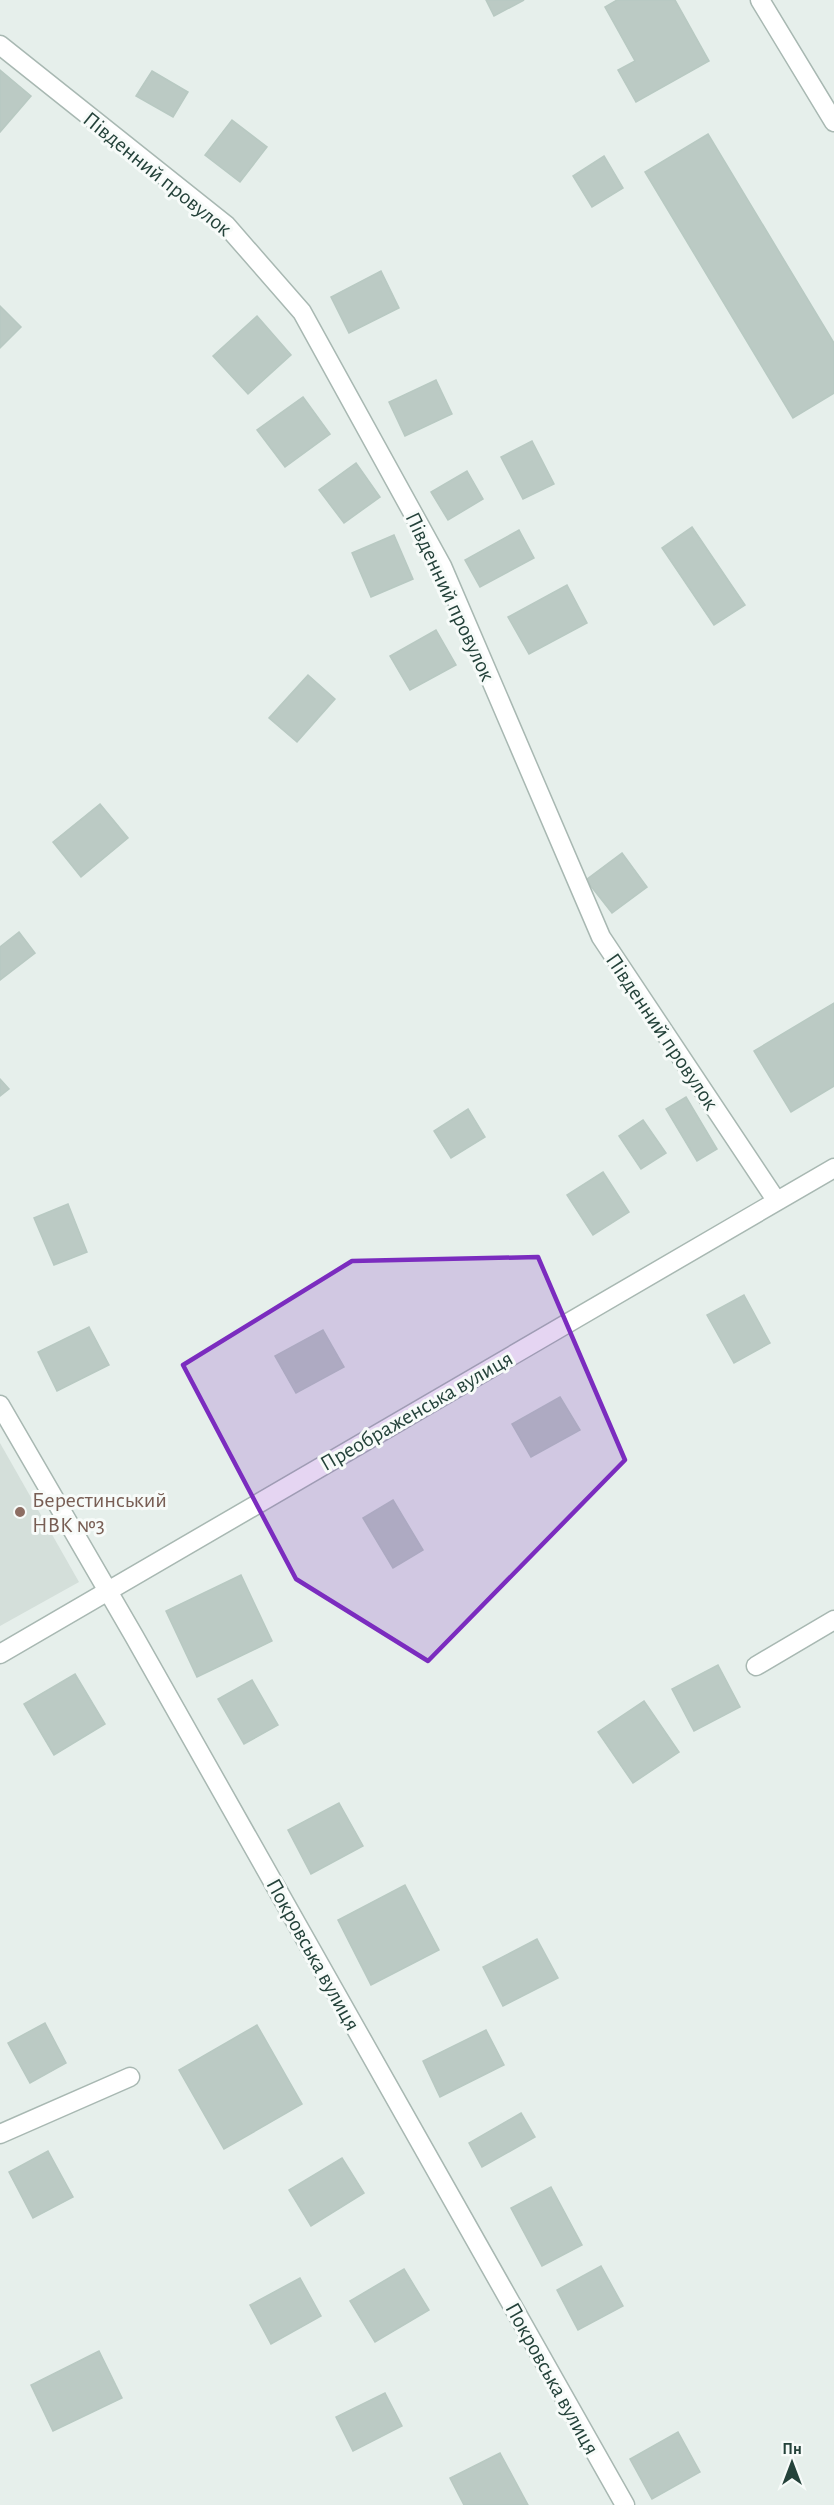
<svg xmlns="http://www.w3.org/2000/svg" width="834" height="2505" viewBox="0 0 834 2505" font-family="'Alegreya Sans',sans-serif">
	<rect width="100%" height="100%" fill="#e6efeb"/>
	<polygon fill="#d4dfda" points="0,1443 79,1582 0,1626"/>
	<g fill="#bbcac4" stroke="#b8c9c2" stroke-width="1.5">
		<polygon points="486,0 524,0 494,16"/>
		<polygon points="617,0 675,0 709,61 636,102 618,70 635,61 605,7"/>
		<polygon points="0,70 31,96 0,132"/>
		<polygon points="152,71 188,92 173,117 136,96"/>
		<polygon points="232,120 267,147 240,182 205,155"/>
		<polygon points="708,134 834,343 834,393 793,418 645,172"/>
		<polygon points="604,156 623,188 592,207 573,176"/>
		<polygon points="381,271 399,308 349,333 331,297"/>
		<polygon points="0,306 21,327 0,348"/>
		<polygon points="257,316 291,355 248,394 213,356"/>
		<polygon points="436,380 452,414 405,436 389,402"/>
		<polygon points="303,397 330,434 285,467 257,430"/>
		<polygon points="532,441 554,484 523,499 501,457"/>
		<polygon points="356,463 380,497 344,523 319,490"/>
		<polygon points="467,471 483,499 448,520 431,492"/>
		<polygon points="692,527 745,605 714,625 662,548"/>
		<polygon points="519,530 534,558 480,587 465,560"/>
		<polygon points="394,535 413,579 371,597 352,553"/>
		<polygon points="567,585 587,623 529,654 508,617"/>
		<polygon points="436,630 456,665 410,690 390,656"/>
		<polygon points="308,675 335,699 297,742 269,718"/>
		<polygon points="100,804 128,838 81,877 53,842"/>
		<polygon points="622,853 647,887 612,913 586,880"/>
		<polygon points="19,932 35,953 0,980 0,947"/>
		<polygon points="834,1003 834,1086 791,1112 754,1051"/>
		<polygon points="0,1079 9,1089 0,1096"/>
		<polygon points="686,1097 717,1149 697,1161 666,1109"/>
		<polygon points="468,1109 485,1137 451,1158 434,1131"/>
		<polygon points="643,1120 666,1153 641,1169 619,1136"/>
		<polygon points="603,1172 629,1212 593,1235 567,1195"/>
		<polygon points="68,1204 87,1252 54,1265 34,1218"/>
		<polygon points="744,1295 770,1343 734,1363 707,1315"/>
		<polygon points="89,1327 109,1365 57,1391 38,1352"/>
		<polygon points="323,1330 344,1367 296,1393 275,1356"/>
		<polygon points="560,1397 580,1430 531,1457 512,1424"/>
		<polygon points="393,1500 423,1550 393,1568 363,1518"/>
		<polygon points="241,1575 272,1641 197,1677 166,1611"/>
		<polygon points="718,1665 740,1707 694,1731 672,1689"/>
		<polygon points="75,1674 105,1724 54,1755 24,1704"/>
		<polygon points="252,1680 278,1725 244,1744 218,1699"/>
		<polygon points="644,1701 679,1752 633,1783 598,1732"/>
		<polygon points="339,1803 363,1846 311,1874 288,1830"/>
		<polygon points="405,1885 439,1950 371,1985 338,1920"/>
		<polygon points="537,1939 558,1978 503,2006 483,1967"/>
		<polygon points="45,2023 66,2063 30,2083 8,2043"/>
		<polygon points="257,2025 302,2104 224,2149 179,2070"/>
		<polygon points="486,2030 504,2065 440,2097 423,2061"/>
		<polygon points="521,2113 535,2137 482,2167 469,2143"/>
		<polygon points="48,2151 73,2197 33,2218 9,2172"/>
		<polygon points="342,2158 364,2193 311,2226 289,2190"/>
		<polygon points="551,2187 582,2245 542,2266 511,2208"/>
		<polygon points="601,2266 623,2306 578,2330 557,2290"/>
		<polygon points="404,2269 429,2310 375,2342 350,2301"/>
		<polygon points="300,2278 321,2316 271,2344 250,2305"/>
		<polygon points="99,2351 122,2398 53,2431 31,2385"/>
		<polygon points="385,2393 402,2426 353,2451 336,2417"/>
		<polygon points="678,2432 700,2472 652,2499 630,2459"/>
		<polygon points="500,2453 528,2505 464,2505 450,2478"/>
	</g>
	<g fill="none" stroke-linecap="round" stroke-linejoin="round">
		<defs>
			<g id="minor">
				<polyline points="760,0 834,122"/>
				<polyline points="0,45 226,225 302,312 442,566 601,937 776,1200"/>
				<polyline points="0,1405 134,1636 625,2505"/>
				<polyline points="0,1654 834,1168"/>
				<polyline points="756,1666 834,1620"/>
				<polyline points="0,2134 130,2077"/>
			</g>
		</defs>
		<use href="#minor" stroke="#a8b8b2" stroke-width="21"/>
		<use href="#minor" stroke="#fff" stroke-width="18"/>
	</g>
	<path fill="#7b2cbf" fill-opacity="0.2" stroke="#7b2cbf" stroke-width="4.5" stroke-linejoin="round" d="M538,1257L625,1460L428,1661L296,1579L183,1365L352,1261Z"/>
	<circle fill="#8d6e63" stroke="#f7fbf9" stroke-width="2" cx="20" cy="1512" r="6"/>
	<g text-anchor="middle" stroke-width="6" stroke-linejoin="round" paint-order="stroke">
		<g font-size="22" fill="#24423a" stroke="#f7fbf9">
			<text transform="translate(158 173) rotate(39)" y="8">Південний провулок</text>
			<text transform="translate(451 596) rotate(65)" y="8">Південний провулок</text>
			<text transform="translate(663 1031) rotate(56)" y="8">Південний провулок</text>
			<text transform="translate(416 1410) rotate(-30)" y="8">Преображенська вулиця</text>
			<text transform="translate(314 1954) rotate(61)" y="8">Покровська вулиця</text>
			<text transform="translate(553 2378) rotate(61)" y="8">Покровська вулиця</text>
		</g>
		<g font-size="22" fill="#785e54" stroke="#f7fbf9" text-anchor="start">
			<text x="32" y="1507">Берестинський<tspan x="32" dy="25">НВК №3</tspan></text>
		</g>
	</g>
	<g transform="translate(792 2463)" stroke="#f7fbf9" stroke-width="4.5" paint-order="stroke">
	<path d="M0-4.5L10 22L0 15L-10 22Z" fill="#24423a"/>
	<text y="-9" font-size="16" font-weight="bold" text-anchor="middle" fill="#24423a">Пн</text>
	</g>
</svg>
